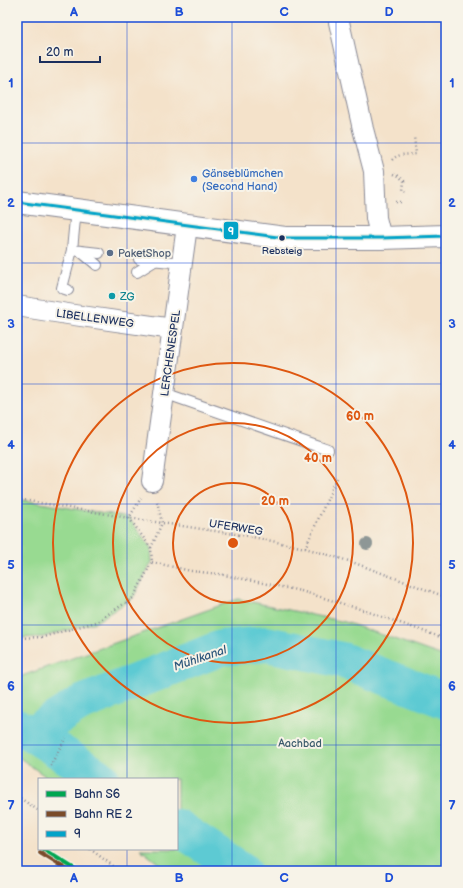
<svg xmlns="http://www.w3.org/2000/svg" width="463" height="888" viewBox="0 0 463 888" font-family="'Balsamiq Sans',sans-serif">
	<rect width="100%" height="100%" fill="#f7f3e8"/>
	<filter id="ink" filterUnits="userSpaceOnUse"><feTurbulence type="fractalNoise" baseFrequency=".025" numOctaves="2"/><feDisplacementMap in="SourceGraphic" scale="8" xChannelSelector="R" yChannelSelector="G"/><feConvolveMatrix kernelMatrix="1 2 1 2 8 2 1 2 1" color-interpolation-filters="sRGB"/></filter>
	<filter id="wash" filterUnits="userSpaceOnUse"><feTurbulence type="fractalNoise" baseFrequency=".012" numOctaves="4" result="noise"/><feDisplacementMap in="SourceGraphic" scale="16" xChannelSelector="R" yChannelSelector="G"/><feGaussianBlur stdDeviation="0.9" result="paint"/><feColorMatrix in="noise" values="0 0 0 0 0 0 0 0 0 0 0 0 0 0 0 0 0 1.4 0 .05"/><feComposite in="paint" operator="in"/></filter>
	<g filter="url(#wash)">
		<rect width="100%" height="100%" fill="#f4e2ca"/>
		<g fill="#98da91" stroke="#5a8478">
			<polygon points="17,499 129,518 151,548 152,562 133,598 96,622 43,637 17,638"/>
			<polygon points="238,599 345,622 446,657 446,871 168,871 140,849 177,849 177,779 49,779 17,756 17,685 22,676"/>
		</g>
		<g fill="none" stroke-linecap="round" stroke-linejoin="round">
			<g stroke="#5dcad3" stroke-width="36">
				<polyline points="17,727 32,734 102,779"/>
				<polyline points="32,734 79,704 221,648 267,644 342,660 446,701"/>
				<polyline points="177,827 243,871"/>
			</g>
		</g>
	</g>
	<g filter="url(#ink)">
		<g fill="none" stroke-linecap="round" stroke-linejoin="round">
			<defs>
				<g id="service">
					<polyline points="76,209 72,250 99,253"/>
					<polyline points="80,251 97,265"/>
					<polyline points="139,259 183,263"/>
					<polyline points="137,272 156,260"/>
					<polyline points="68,290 62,288 72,250"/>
					<polyline points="164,393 328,450"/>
				</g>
				<g id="minor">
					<polyline points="339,17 339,22 363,129 374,171 376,218 381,238"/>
					<polyline points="17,306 74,315 173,329"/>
					<polyline points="152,481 187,226"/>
				</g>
				<polyline id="secondary" points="17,202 285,238 381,238 446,236"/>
			</defs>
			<use href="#service" stroke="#888894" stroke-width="12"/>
			<use href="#minor" stroke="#888894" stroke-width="22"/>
			<use href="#secondary" stroke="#888894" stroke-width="24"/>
			<g stroke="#888894" stroke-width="2.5" stroke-dasharray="1 3" stroke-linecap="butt">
				<path d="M392,160C398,153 407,155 416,154L414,136"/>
				<polyline points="394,174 399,176 404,181 403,191 407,192"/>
				<polyline points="396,202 403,202"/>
				<polyline points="17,499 129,518 248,536 305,548 352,562 446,597"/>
				<polyline points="151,548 162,523 157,501"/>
				<polyline points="305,548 337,478"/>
				<polyline points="152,562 191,571 219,574 301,591 360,609 446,639"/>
				<polyline points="17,638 43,637 96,622 133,598 152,562 151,548 129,518 141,498"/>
				<polyline points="50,766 66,738"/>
				<polyline points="17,796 39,811"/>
				<polyline points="90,849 120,871"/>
			</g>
			<use href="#service" stroke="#fff" stroke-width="10"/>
			<use href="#minor" stroke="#fff" stroke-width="20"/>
			<use href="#secondary" stroke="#fff" stroke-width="22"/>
			<defs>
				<polyline id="bus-1" points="17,202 285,238 381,238 446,236"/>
			</defs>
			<use href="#bus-1" stroke="#f7f3e8" stroke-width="6"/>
			<use href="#bus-1" stroke="#01a3c8" stroke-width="3"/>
			<defs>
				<polyline id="rail-1" points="43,849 78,871"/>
				<polyline id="rail-2" points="40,853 69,871"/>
			</defs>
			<use href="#rail-1" stroke="#f7f3e8" stroke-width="7"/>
			<use href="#rail-2" stroke="#f7f3e8" stroke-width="7"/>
			<use href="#rail-1" stroke="#00a651" stroke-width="4"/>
			<use href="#rail-2" stroke="#7a4b2a" stroke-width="4"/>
		</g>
		<circle fill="#8e9796" cx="367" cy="544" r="6"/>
	</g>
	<path fill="none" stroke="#1d4ed8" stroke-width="1" stroke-opacity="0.55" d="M127,17V779M232,17V871M336,17V871M17,143H446M17,263H446M17,384H446M17,504H446M17,625H446M17,745H446M127,849V871"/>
	<g fill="none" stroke="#de5710" stroke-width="2">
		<circle cx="233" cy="543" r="60"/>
		<circle cx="233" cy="543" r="120"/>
		<circle cx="233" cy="543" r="180"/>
	</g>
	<circle fill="#3f7fe0" stroke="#f7f3e8" stroke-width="1.5" cx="194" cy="179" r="4"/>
	<circle fill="#1b2f5e" stroke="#f7f3e8" stroke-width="1.5" cx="282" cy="238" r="3.5"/>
	<circle fill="#5c6f8a" stroke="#f7f3e8" stroke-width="1.5" cx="110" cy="253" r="4"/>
	<circle fill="#0f9aa8" stroke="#f7f3e8" stroke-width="1.5" cx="112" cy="296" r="4"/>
	<g text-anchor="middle" stroke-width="4" stroke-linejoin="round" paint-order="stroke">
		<g font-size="10" fill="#1b2f5e" stroke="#f7f3e8">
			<text x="282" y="254">Rebsteig</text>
		</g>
		<g font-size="11" fill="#366cbe" stroke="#f7f3e8" text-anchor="start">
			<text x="202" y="177">Gänseblümchen<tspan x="202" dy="13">(Second Hand)</tspan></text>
		</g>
		<g font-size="11" fill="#4e5e75" stroke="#f7f3e8" text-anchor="start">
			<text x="118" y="257">PaketShop</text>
		</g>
		<g font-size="11" fill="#0d838f" stroke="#f7f3e8" text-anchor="start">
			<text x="120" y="300">ZG</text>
		</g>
		<g font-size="11" fill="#1b2f5e" stroke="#f7f3e8">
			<text transform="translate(95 318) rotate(8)" y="4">LIBELLENWEG</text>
			<text transform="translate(170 353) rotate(-82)" y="4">LERCHENESPEL</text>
			<text transform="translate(236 527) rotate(9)" y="4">UFERWEG</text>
		</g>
		<g font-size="11" fill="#3a5a6b" stroke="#f7f3e8">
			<text x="300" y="747">Aachbad</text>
		</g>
		<g font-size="12" font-style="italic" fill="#2c567b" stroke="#f7f3e8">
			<text transform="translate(200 658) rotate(-19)" y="4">Mühlkanal</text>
		</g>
	</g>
	<circle cx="233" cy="543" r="6" fill="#de5710" stroke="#f7f3e8" stroke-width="2"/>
	<g font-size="12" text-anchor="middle" font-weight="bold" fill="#de5710" stroke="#f7f3e8" stroke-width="4" stroke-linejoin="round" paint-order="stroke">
		<text x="360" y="420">60 m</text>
		<text x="318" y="462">40 m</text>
		<text x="275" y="505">20 m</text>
	</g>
	<rect stroke="#f7f3e8" stroke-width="1.5" x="223" y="221" width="16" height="19" rx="4" fill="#01a3c8"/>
	<g font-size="11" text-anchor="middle" font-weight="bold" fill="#fff">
		<text x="231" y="235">9</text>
	</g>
	<rect width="463" height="888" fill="none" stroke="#f7f3e8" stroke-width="44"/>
	<rect x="38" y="778" width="140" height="72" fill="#f7f3e8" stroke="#9fa5b1"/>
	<rect x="46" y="791" width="20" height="6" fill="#00a651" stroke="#9fa5b1"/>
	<text x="74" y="798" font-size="12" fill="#1b2f5e">Bahn S6</text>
	<rect x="46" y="811" width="20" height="6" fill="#7a4b2a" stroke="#9fa5b1"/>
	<text x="74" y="818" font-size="12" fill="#1b2f5e">Bahn RE 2</text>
	<rect x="46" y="831" width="20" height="6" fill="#01a3c8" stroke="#9fa5b1"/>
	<text x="74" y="838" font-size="12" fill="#1b2f5e">9</text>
	<path d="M40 56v6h60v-6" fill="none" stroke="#1b2f5e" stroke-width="2"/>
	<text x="46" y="56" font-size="12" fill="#1b2f5e" stroke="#f7f3e8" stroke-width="3" paint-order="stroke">20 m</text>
	<rect x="22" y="22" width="419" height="844" fill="none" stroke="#1d4ed8" stroke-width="1.5"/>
	<g font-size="13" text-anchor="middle" font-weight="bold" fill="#1d4ed8">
		<text x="74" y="16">A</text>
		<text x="179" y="16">B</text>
		<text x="284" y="16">C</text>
		<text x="389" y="16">D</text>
		<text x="11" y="87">1</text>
		<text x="452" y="87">1</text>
		<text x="11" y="207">2</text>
		<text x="452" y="207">2</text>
		<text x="11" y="328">3</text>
		<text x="452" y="328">3</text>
		<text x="11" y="449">4</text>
		<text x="452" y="449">4</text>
		<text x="11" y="569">5</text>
		<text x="452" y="569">5</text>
		<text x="11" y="690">6</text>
		<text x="452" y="690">6</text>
		<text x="11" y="810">7</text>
		<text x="452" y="810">7</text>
		<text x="74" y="882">A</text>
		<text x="179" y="882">B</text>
		<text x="284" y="882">C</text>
		<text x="389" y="882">D</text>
	</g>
</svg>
